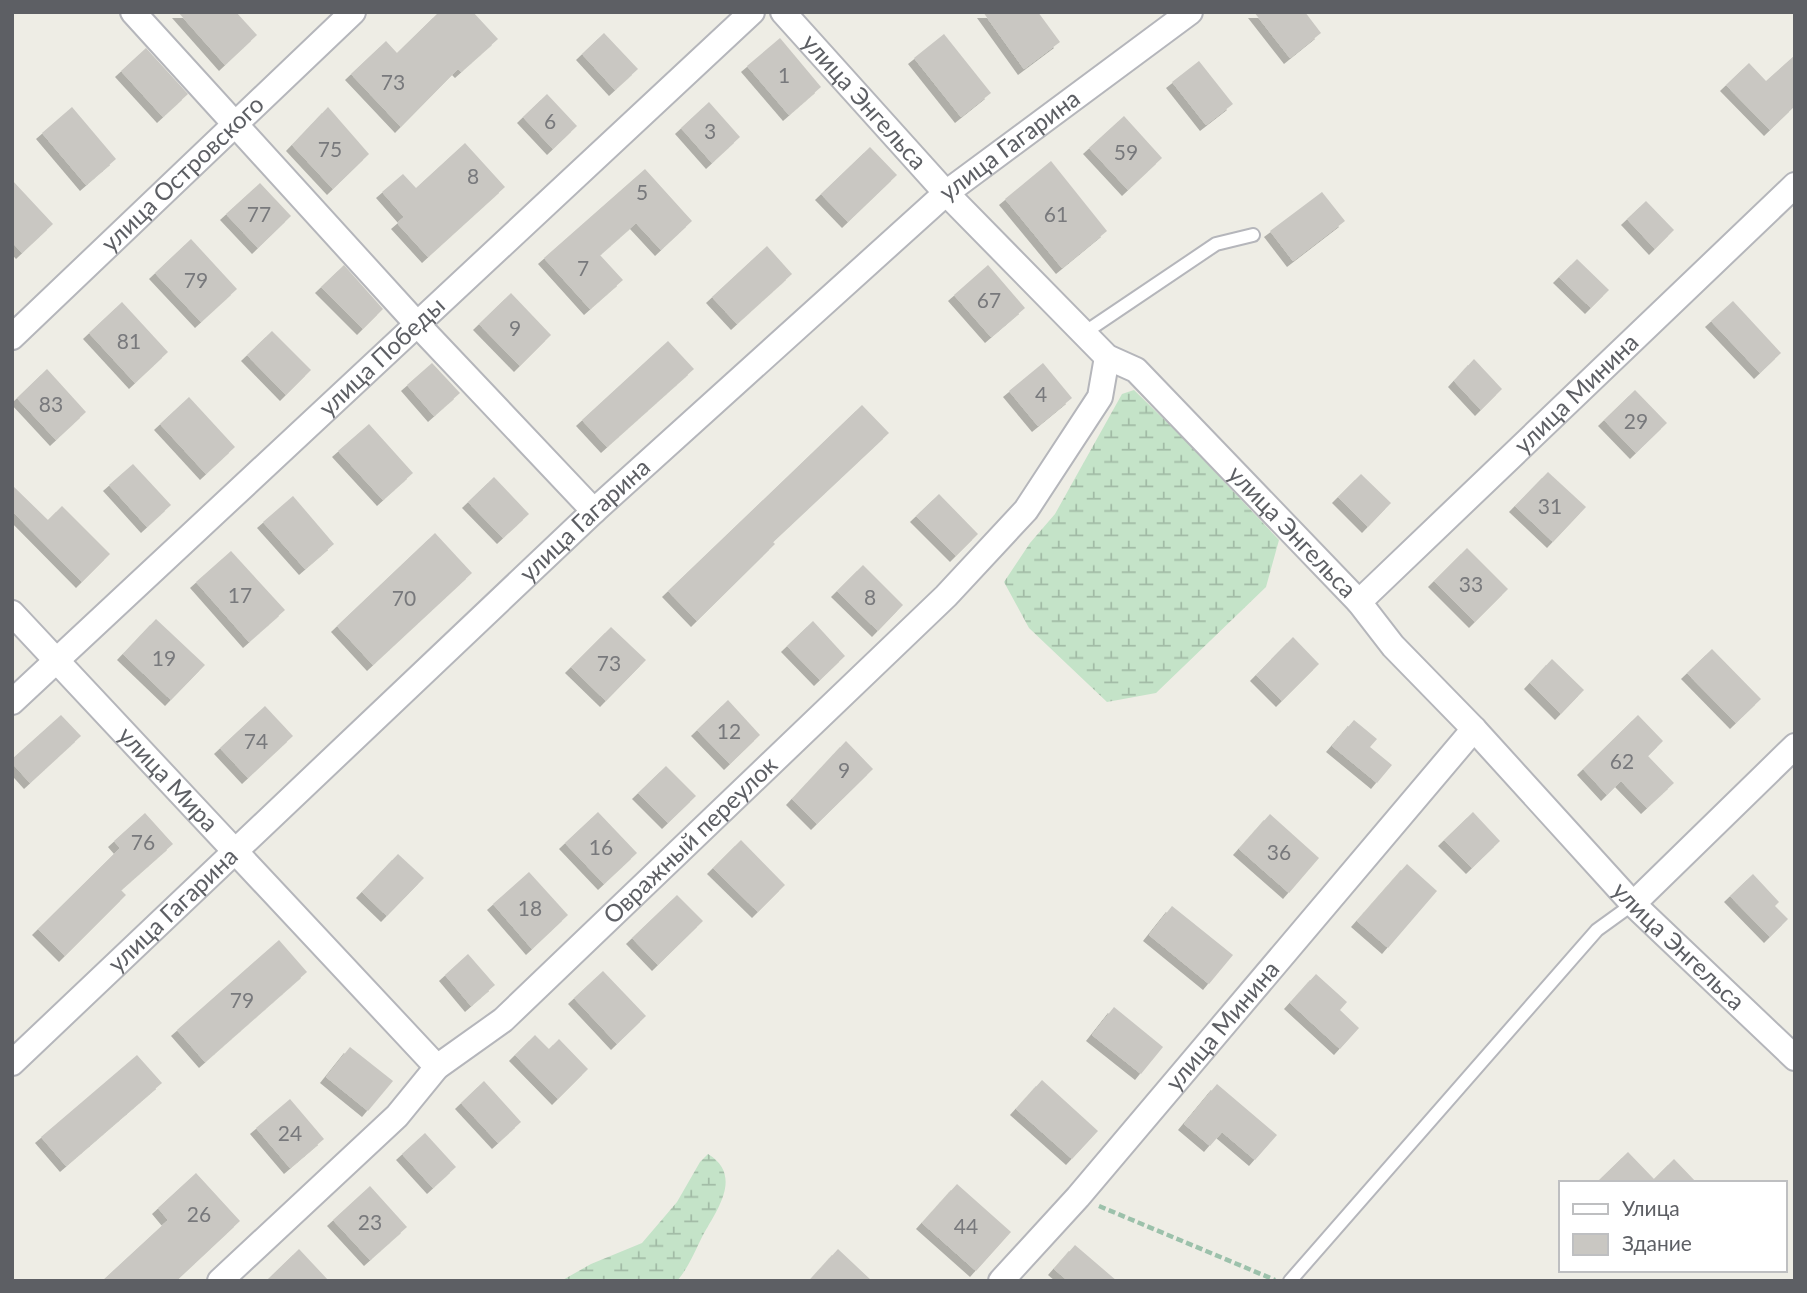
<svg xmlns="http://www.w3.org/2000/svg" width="1807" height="1293" viewBox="0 0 1807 1293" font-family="Lato,sans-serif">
	<defs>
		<pattern id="wetland-marsh" width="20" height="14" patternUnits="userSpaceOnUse" patternTransform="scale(1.75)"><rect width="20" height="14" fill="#c4e3c8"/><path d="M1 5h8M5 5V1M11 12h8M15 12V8" fill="none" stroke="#a2bba6"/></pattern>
		<filter id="shadow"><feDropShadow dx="-6" dy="6" stdDeviation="0" flood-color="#0004"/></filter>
	</defs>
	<rect width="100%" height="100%" fill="#eeede5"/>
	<g fill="url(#wetland-marsh)">
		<polygon points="1134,390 1181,436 1279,540 1266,587 1156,693 1107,702 1029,628 1004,582 1030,543 1055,514 1122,394"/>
		<path d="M708,1154C744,1176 716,1211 702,1237C694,1253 689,1267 677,1281H561L591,1264L642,1243L677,1202L700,1162Z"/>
	</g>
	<g fill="#c9c7c2" filter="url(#shadow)">
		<polygon points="178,12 236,12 257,35 225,65"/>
		<polygon points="439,12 473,12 498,39 461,72 458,69 401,127 351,74 386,41 397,53"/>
		<polygon points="983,12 1038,12 1060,42 1024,69"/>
		<polygon points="1254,12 1305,12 1321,33 1290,58"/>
		<polygon points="604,33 638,69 615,90 582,54"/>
		<polygon points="944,34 991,93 961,117 914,58"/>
		<polygon points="780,38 821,87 789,115 747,66"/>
		<polygon points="146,48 188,94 163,117 121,71"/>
		<polygon points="1795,55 1795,106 1770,130 1726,85 1749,63 1766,81"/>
		<polygon points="1199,61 1233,104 1206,125 1172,82"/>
		<polygon points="547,94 577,126 553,149 523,117"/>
		<polygon points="709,102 740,137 712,163 681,128"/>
		<polygon points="72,107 116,159 86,185 42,133"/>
		<polygon points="328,107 369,154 333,189 292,145"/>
		<polygon points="1124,116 1162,158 1128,190 1089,148"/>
		<polygon points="465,143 505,187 428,257 397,223 404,217 382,192 403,174 416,188"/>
		<polygon points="870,147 897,175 848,222 821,194"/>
		<polygon points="1051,161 1107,231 1062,268 1005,199"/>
		<polygon points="645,169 692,221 661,250 636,223 600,255 623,280 590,309 544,258"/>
		<polygon points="12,180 53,224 22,253 12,242"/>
		<polygon points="260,183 291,216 258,248 226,214"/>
		<polygon points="1322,192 1345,221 1293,261 1270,231"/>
		<polygon points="1646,201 1674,230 1655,249 1627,219"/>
		<polygon points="191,239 237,289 201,322 155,273"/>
		<polygon points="767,246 792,274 737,324 712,297"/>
		<polygon points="1577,259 1609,290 1591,308 1559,277"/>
		<polygon points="344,265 383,309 363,329 321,287"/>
		<polygon points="988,265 1025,308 991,337 954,295"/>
		<polygon points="511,293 551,335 520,366 479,324"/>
		<polygon points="1733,301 1781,353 1760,373 1711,321"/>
		<polygon points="122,302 168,352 135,383 89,333"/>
		<polygon points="272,331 311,370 286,395 247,355"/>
		<polygon points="668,341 694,369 607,447 582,420"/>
		<polygon points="1474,359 1502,389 1481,410 1454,381"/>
		<polygon points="432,363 460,393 434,416 407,385"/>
		<polygon points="1043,363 1072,398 1038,426 1009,391"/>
		<polygon points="47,369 86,412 56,440 17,398"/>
		<polygon points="1635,390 1667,423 1636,453 1604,420"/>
		<polygon points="189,397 235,447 206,474 160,424"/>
		<polygon points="862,405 889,433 773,542 775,544 697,621 668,591"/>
		<polygon points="369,424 413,473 383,500 338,451"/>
		<polygon points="133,464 171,505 147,527 109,485"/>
		<polygon points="1548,472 1586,507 1553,542 1515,506"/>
		<polygon points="1361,474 1391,503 1368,527 1338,497"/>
		<polygon points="494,477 529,514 503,538 468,502"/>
		<polygon points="12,485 48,520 62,506 110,554 82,582 12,511"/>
		<polygon points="939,494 978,534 956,556 916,516"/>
		<polygon points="293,496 334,544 305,569 263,522"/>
		<polygon points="435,533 472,573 373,665 337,626"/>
		<polygon points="1467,548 1508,589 1475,622 1434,581"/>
		<polygon points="231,551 285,610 249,642 196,582"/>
		<polygon points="863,565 903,605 878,631 837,591"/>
		<polygon points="156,619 205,665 171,700 123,654"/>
		<polygon points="813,621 845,656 820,680 787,646"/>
		<polygon points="611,627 646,660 606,701 571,667"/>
		<polygon points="1293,637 1319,664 1282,701 1256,675"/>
		<polygon points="1712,649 1761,699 1736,723 1687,673"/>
		<polygon points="1552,659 1584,690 1561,714 1530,683"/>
		<polygon points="728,700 760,735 730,764 697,730"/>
		<polygon points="265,706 293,736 248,778 220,748"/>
		<polygon points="61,715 81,736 30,783 12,763 12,759"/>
		<polygon points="1638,715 1663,741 1648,756 1674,783 1647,808 1621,781 1607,795 1583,769"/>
		<polygon points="1354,720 1377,739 1370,747 1392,765 1377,783 1332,746"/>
		<polygon points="846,741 873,769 817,824 792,799"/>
		<polygon points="666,766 696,796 668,823 638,793"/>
		<polygon points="598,812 637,853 604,884 565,843"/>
		<polygon points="1473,812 1500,841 1472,868 1444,840"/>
		<polygon points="145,813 173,844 121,890 126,895 65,956 38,929 120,848 114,841"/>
		<polygon points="1270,814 1319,858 1289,893 1239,849"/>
		<polygon points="741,840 785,885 758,912 713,868"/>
		<polygon points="398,854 424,878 387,916 362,892"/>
		<polygon points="1407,864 1437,891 1388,948 1357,921"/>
		<polygon points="529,872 568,915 532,949 493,904"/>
		<polygon points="1753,874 1779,902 1775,906 1788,919 1770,937 1730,896"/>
		<polygon points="677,895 703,921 658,965 632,938"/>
		<polygon points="1172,906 1233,955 1209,984 1149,935"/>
		<polygon points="279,940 307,972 205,1062 177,1030"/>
		<polygon points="468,954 495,985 471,1006 445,975"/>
		<polygon points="603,971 646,1016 617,1044 574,998"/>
		<polygon points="1316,974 1347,1002 1340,1010 1359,1028 1340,1049 1290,1003"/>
		<polygon points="1114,1007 1163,1047 1141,1074 1092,1035"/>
		<polygon points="535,1035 549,1049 559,1039 588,1069 558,1099 515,1055"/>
		<polygon points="350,1047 393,1081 368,1111 326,1077"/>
		<polygon points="137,1055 162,1083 66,1166 41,1137"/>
		<polygon points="1042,1080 1098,1131 1072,1159 1016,1109"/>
		<polygon points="484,1081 521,1122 498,1143 461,1103"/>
		<polygon points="1217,1084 1277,1135 1255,1160 1222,1132 1210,1146 1184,1124"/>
		<polygon points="290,1099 324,1139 290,1168 256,1128"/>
		<polygon points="425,1133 456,1167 433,1188 402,1154"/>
		<polygon points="1628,1152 1654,1179 1674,1159 1697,1183 1596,1183"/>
		<polygon points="196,1173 240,1221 176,1281 102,1281 168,1220 158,1208"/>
		<polygon points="957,1184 1011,1232 976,1271 922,1223"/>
		<polygon points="370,1186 407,1227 370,1260 333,1220"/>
		<polygon points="1075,1245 1117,1281 1068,1281 1054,1269"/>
		<polygon points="299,1249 329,1281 266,1281"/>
		<polygon points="838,1249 872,1281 809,1281"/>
	</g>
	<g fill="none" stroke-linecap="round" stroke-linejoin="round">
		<defs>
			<g id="service">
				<polyline points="1084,333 1216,244 1253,235"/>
				<polyline points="1290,1281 1597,930 1633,904"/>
			</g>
			<g id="minor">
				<polyline points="133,12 418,325 594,511"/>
				<path id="s1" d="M783,12L946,193L1107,357L1136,370L1359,602L1393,646L1474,729L1633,904L1795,1058"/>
				<path id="s2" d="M12,337L353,12"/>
				<path id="s3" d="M1359,602L1795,185"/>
				<path id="s4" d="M12,613L437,1067"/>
				<path id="s5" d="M12,702L752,12"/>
				<polyline points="1633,904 1795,746"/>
				<path id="s6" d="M12,1063L594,511L946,193L1190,12"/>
				<path id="s7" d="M220,1281L397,1116L437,1067L503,1020L946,596L1026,510L1100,397L1107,357"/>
				<path id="s8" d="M1001,1281L1078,1197L1474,729"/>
			</g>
		</defs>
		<use href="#service" stroke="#b5b6bb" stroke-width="16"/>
		<use href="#minor" stroke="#b5b6bb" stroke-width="28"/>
		<polyline stroke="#9cc1ab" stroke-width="4.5" stroke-dasharray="7 3.5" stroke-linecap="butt" points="1099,1206 1275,1280"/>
		<use href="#service" stroke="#fff" stroke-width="12"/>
		<use href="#minor" stroke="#fff" stroke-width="24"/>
	</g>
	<g text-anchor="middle" stroke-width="6" stroke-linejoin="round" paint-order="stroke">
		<g font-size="21" fill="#78797c">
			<text x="784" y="83">1</text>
			<text x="393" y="90">73</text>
			<text x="550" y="129">6</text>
			<text x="710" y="139">3</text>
			<text x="330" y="157">75</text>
			<text x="1126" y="160">59</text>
			<text x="473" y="184">8</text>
			<text x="642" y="200">5</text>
			<text x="259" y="222">77</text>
			<text x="1056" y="222">61</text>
			<text x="583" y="276">7</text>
			<text x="196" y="288">79</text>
			<text x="989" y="308">67</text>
			<text x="515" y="336">9</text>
			<text x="129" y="349">81</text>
			<text x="1041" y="402">4</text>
			<text x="51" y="412">83</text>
			<text x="1636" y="429">29</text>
			<text x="1550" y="514">31</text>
			<text x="1471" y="592">33</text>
			<text x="240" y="603">17</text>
			<text x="870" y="605">8</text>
			<text x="404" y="606">70</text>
			<text x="164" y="666">19</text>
			<text x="609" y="671">73</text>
			<text x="729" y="739">12</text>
			<text x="256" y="749">74</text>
			<text x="1622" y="769">62</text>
			<text x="844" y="778">9</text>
			<text x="143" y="850">76</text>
			<text x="601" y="855">16</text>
			<text x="1279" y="860">36</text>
			<text x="530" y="916">18</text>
			<text x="242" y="1008">79</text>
			<text x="290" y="1141">24</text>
			<text x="199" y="1222">26</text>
			<text x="370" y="1230">23</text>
			<text x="966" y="1234">44</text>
		</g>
		<g font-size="24" fill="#5d5f64" stroke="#fff">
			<text dy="8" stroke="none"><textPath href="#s1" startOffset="121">улица Энгельса</textPath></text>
			<text dy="8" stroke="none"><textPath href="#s6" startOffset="1356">улица Гагарина</textPath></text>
			<text dy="8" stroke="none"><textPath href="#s2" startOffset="236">улица Островского</textPath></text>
			<text dy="8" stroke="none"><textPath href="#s5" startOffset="506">улица Победы</textPath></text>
			<text dy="8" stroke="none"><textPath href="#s3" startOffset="301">улица Минина</textPath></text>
			<text dy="8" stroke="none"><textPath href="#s6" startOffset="789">улица Гагарина</textPath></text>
			<text dy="8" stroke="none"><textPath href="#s1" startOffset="730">улица Энгельса</textPath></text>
			<text dy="8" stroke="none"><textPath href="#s4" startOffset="228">улица Мира</textPath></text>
			<text dy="8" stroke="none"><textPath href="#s7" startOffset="646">Овражный переулок</textPath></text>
			<text dy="8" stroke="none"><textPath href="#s6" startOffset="222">улица Гагарина</textPath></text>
			<text dy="8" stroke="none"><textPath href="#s1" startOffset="1297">улица Энгельса</textPath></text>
			<text dy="8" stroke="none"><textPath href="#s8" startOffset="338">улица Минина</textPath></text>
		</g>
	</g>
	<rect width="1807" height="1293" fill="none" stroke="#5d5f64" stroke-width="28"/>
	<rect x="1559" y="1181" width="228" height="91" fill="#ffffff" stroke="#bebfc1" stroke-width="2"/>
	<rect x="1573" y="1204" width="35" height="10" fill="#ffffff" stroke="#bebfc1" stroke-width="2"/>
	<text x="1622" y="1216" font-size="21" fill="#5d5f64">Улица</text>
	<rect x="1573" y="1234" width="35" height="21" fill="#c9c7c2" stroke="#bebfc1" stroke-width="2"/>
	<text x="1622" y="1251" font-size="21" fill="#5d5f64">Здание</text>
</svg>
